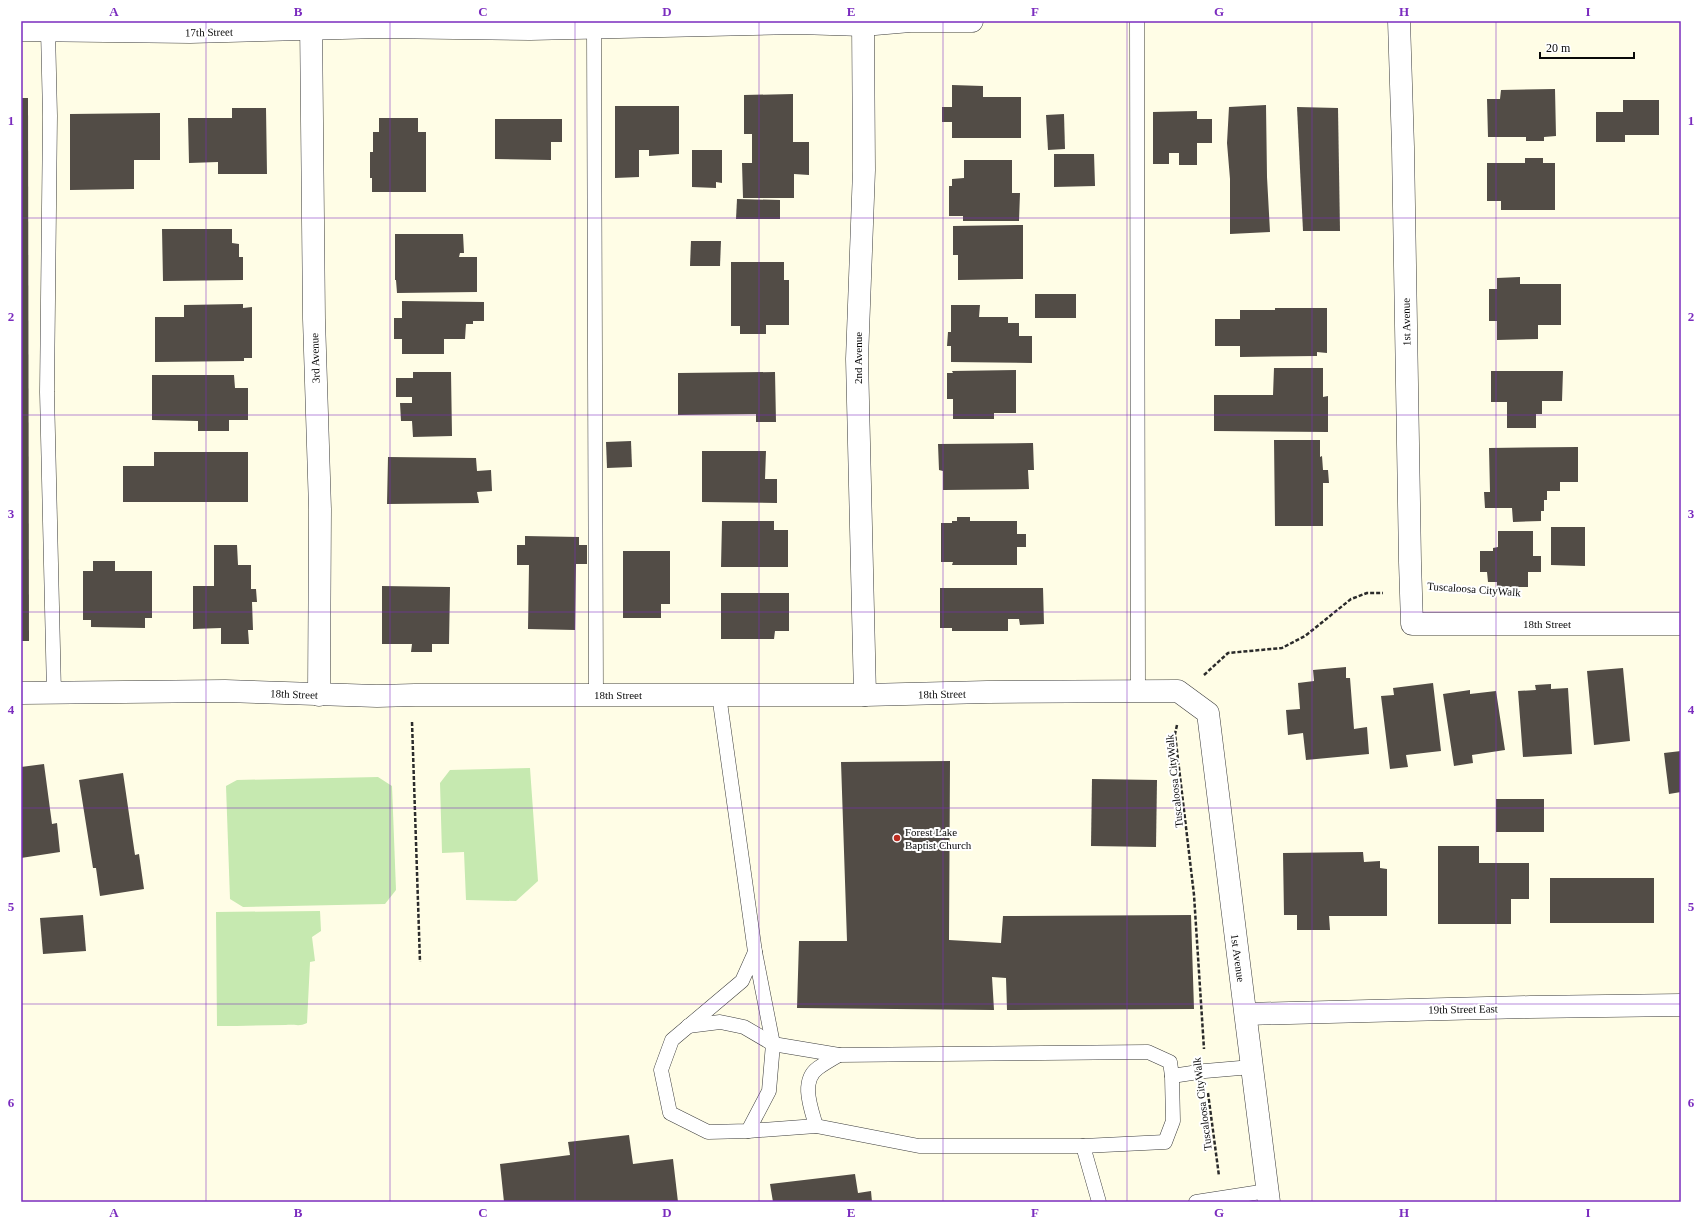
<svg xmlns="http://www.w3.org/2000/svg" width="1702" height="1223" viewBox="0 0 1702 1223" font-family="'Times New Roman',serif">
	<rect width="100%" height="100%" fill="#fffde6"/>
	<g fill="#c6e9b0">
		<polygon points="530,768 538,881 516,901 466,900 464,852 442,853 440,783 450,770"/>
		<polygon points="378,777 392,786 396,890 385,904 243,907 230,899 226,786 237,780"/>
		<path d="M320,911L321,931L312,937L315,961L310,962L307,1023C299,1027 295,1024 286,1025C263,1025 240,1026 217,1026L216,912Z"/>
	</g>
	<g fill="#524c46">
		<polygon points="952,85 983,86 983,97 1021,97 1021,138 952,138 952,122 942,122 942,107 952,107"/>
		<polygon points="1555,89 1556,136 1544,137 1544,141 1526,141 1526,137 1488,137 1487,99 1500,99 1501,90"/>
		<polygon points="793,94 793,142 809,142 809,175 794,174 794,198 743,198 742,163 752,163 752,134 744,134 744,95"/>
		<polygon points="21,98 28,98 29,641 21,641"/>
		<polygon points="1623,100 1659,100 1659,135 1625,135 1625,142 1596,142 1596,112 1623,112"/>
		<polygon points="1266,105 1267,177 1270,232 1230,234 1230,179 1227,143 1229,107"/>
		<polygon points="615,106 679,106 679,154 649,156 649,150 639,150 639,177 615,178"/>
		<polygon points="1297,107 1338,108 1340,231 1303,231"/>
		<polygon points="232,108 266,108 267,174 218,174 218,162 189,163 188,118 232,118"/>
		<polygon points="1197,111 1197,119 1212,119 1212,143 1197,143 1197,165 1179,165 1179,153 1169,153 1169,164 1153,164 1153,112"/>
		<polygon points="160,113 160,160 134,160 134,189 70,190 70,114"/>
		<polygon points="1064,114 1065,149 1048,150 1046,115"/>
		<polygon points="379,118 418,118 418,132 426,132 426,192 372,192 372,178 370,178 370,152 373,152 373,132 379,132"/>
		<polygon points="495,119 562,119 562,142 551,142 551,160 495,159"/>
		<polygon points="692,150 722,150 722,183 716,182 716,188 692,187"/>
		<polygon points="1054,154 1094,154 1095,186 1054,187"/>
		<polygon points="1525,158 1543,158 1543,163 1555,163 1555,210 1501,210 1501,201 1487,201 1487,163 1525,163"/>
		<polygon points="964,160 1012,160 1012,193 1020,193 1019,221 963,221 963,216 949,216 949,186 952,186 952,179 964,178"/>
		<polygon points="737,199 780,200 780,219 736,219"/>
		<polygon points="1023,225 1023,279 958,280 958,255 953,255 953,226"/>
		<polygon points="162,229 232,229 232,243 239,244 239,257 243,257 243,280 163,281"/>
		<polygon points="395,234 463,234 464,253 460,253 459,257 477,257 477,292 397,293 396,280 395,280"/>
		<polygon points="691,241 721,241 720,266 690,266"/>
		<polygon points="731,262 784,262 784,280 789,280 789,325 766,325 766,334 740,334 740,326 731,326"/>
		<polygon points="1520,277 1520,284 1561,284 1561,325 1538,325 1538,339 1497,340 1497,321 1489,321 1489,289 1497,289 1497,278"/>
		<rect x="1035" y="294" width="41" height="24"/>
		<polygon points="402,301 484,302 484,321 473,321 473,324 466,324 465,339 444,339 444,354 402,354 402,339 394,339 394,318 402,318"/>
		<polygon points="243,304 243,308 252,307 252,358 244,358 244,361 155,362 155,317 184,317 184,305"/>
		<polygon points="951,305 980,305 979,317 1008,317 1008,323 1019,323 1019,336 1032,336 1032,363 951,362 951,346 947,346 948,332 951,332"/>
		<polygon points="1275,308 1327,308 1327,353 1317,352 1317,356 1240,357 1240,346 1215,346 1215,319 1240,319 1240,310 1275,310"/>
		<polygon points="1274,368 1323,368 1323,397 1328,396 1328,432 1214,431 1214,395 1273,395"/>
		<polygon points="1016,370 1016,413 994,413 994,419 953,419 953,399 947,399 947,373 953,373 952,371"/>
		<polygon points="1491,371 1563,371 1562,401 1542,401 1542,414 1536,414 1536,428 1507,428 1507,402 1491,402"/>
		<polygon points="413,372 451,372 452,436 413,437 412,421 401,421 400,403 412,403 412,397 396,397 396,378 413,378"/>
		<polygon points="775,372 776,422 756,422 756,414 678,415 678,373"/>
		<polygon points="152,375 234,375 235,388 248,388 248,420 229,420 229,431 198,431 198,421 152,420"/>
		<polygon points="1274,440 1320,440 1320,457 1322,456 1323,470 1328,470 1329,483 1323,483 1323,526 1275,526"/>
		<polygon points="631,441 632,467 607,468 606,442"/>
		<polygon points="1033,443 1034,470 1028,470 1029,489 943,490 943,471 939,470 938,444"/>
		<polygon points="1578,447 1578,482 1560,482 1560,491 1547,491 1547,500 1544,500 1544,511 1541,511 1541,521 1513,522 1512,508 1485,508 1484,492 1490,492 1489,448"/>
		<polygon points="702,451 766,451 765,479 777,479 777,503 702,502"/>
		<polygon points="154,452 248,452 248,502 123,502 123,466 154,466"/>
		<polygon points="388,457 476,458 477,471 491,470 492,491 477,492 479,503 387,504"/>
		<polygon points="957,517 970,517 970,521 1017,521 1017,534 1026,534 1026,547 1017,547 1017,565 952,565 953,562 941,562 941,523 952,523 952,521 957,521"/>
		<polygon points="722,521 774,521 774,530 788,530 788,567 721,567"/>
		<polygon points="1551,527 1585,527 1585,566 1551,565"/>
		<polygon points="1498,531 1533,531 1533,556 1541,556 1541,572 1528,572 1528,587 1497,587 1497,582 1488,582 1487,572 1480,572 1480,551 1493,551 1493,548 1498,547"/>
		<polygon points="525,536 579,537 579,545 587,545 587,564 576,564 575,630 528,629 529,565 517,565 517,545 525,545"/>
		<polygon points="214,545 237,545 238,565 251,565 251,589 256,589 257,602 252,602 253,630 248,630 249,644 221,644 221,628 193,629 193,586 214,586"/>
		<polygon points="623,551 670,551 670,604 661,604 661,618 623,618"/>
		<polygon points="93,561 115,561 115,571 152,571 152,618 145,618 145,628 91,627 91,620 83,620 83,571 93,571"/>
		<polygon points="382,586 450,587 449,644 432,644 432,652 411,652 412,644 382,644"/>
		<polygon points="940,588 1043,588 1044,624 1020,625 1019,619 1008,619 1008,631 952,631 952,628 940,628"/>
		<polygon points="721,593 789,593 789,631 775,631 774,639 721,639"/>
		<polygon points="1346,667 1346,678 1350,678 1354,729 1367,727 1369,754 1306,760 1303,733 1288,735 1286,710 1300,709 1298,683 1314,681 1313,670"/>
		<polygon points="1623,668 1630,741 1594,745 1587,671"/>
		<polygon points="1433,683 1441,751 1406,755 1408,767 1390,769 1381,696 1394,695 1393,688"/>
		<polygon points="1551,684 1551,689 1568,688 1572,754 1523,757 1518,691 1536,690 1535,685"/>
		<polygon points="1470,690 1470,694 1496,691 1505,750 1472,755 1473,763 1454,766 1443,694"/>
		<polygon points="1681,751 1681,792 1669,794 1664,753"/>
		<polygon points="950,761 949,940 1001,943 1003,916 1191,915 1194,1009 1007,1010 1006,978 992,977 994,1010 797,1008 799,941 847,941 841,762"/>
		<polygon points="44,764 52,824 57,823 60,852 21,858 21,767"/>
		<polygon points="123,773 135,855 139,854 144,889 100,896 96,868 93,868 79,780"/>
		<polygon points="1092,779 1157,780 1156,847 1091,846"/>
		<rect x="1496" y="799" width="48" height="33"/>
		<polygon points="1438,846 1479,846 1479,863 1529,863 1529,899 1511,899 1511,924 1438,924"/>
		<polygon points="1363,852 1364,862 1380,861 1380,868 1387,869 1387,916 1329,916 1330,930 1297,930 1297,915 1284,915 1283,853"/>
		<rect x="1550" y="878" width="104" height="45"/>
		<polygon points="83,915 86,951 43,954 40,918"/>
		<polygon points="629,1135 633,1164 673,1159 678,1202 504,1202 500,1164 570,1155 568,1142"/>
		<polygon points="855,1174 858,1193 871,1191 872,1202 773,1202 770,1184"/>
	</g>
	<g fill="none" stroke-linecap="round" stroke-linejoin="round">
		<defs>
			<g id="service">
				<polyline points="1137,21 1138,691"/>
				<polyline points="594,28 596,695"/>
				<polyline points="48,30 50,116 47,392 54,693"/>
				<polyline points="719,695 755,952"/>
				<polygon points="755,952 773,1044 769,1091 748,1131 708,1132 670,1113 661,1070 672,1040 742,981"/>
				<polyline points="688,1026 720,1022 744,1027 773,1044 839,1055 1148,1052 1170,1062 1172,1076 1205,1071 1252,1067"/>
				<path d="M816,1126C811,1108 800,1081 818,1068C825,1063 832,1059 839,1055"/>
				<polyline points="748,1131 816,1126 919,1146 1083,1146 1165,1142 1173,1121 1172,1076"/>
				<polyline points="1083,1146 1099,1202"/>
				<polyline points="1196,1202 1267,1191"/>
			</g>
			<g id="minor">
				<polyline points="311,21 314,319 320,509 319,695"/>
				<polyline points="863,21 864,170 857,359 865,695"/>
				<polyline points="1399,21 1403,147 1410,562 1412,624 1681,624"/>
				<polyline points="21,30 190,32 380,27 530,29 798,23 863,25 910,21 972,21"/>
				<path d="M21,693L225,691L377,696L415,695H865L987,692L1178,691L1208,713C1227,876 1249,1039 1269,1202"/>
				<polyline points="1246,1014 1530,1007 1681,1005"/>
			</g>
		</defs>
		<use href="#service" stroke="#3c3c3c" stroke-width="15"/>
		<use href="#minor" stroke="#3c3c3c" stroke-width="23"/>
		<g stroke="#2b2b2b" stroke-width="2.5" stroke-dasharray="4 2" stroke-linecap="butt">
			<polyline points="1204,675 1228,653 1282,648 1305,636 1351,599 1367,593 1383,593"/>
			<polyline points="412,722 420,962"/>
			<polyline points="1177,725 1175,734 1194,895 1204,1049"/>
			<polyline points="1208,1093 1219,1176"/>
		</g>
		<use href="#service" stroke="#fff" stroke-width="14"/>
		<use href="#minor" stroke="#fff" stroke-width="22"/>
	</g>
	<path fill="none" stroke="#7b2cbf" stroke-width="1" stroke-opacity="0.55" d="M206,21V1202M390,21V1202M575,21V1202M759,21V1202M943,21V1202M1127,21V1202M1312,21V1202M1496,21V1202M21,218H1681M21,415H1681M21,612H1681M21,808H1681M21,1004H1681"/>
	<circle fill="#bb2c20" stroke="#fff" stroke-width="1.5" cx="897" cy="838" r="4"/>
	<g text-anchor="middle" stroke-width="4" stroke-linejoin="round" paint-order="stroke">
		<g font-size="11" fill="#090909" stroke="#fff">
			<text transform="translate(209 32) rotate(-1)" y="4">17th Street</text>
			<text transform="translate(1406 322) rotate(-91)" y="4">1st Avenue</text>
			<text transform="translate(315 358) rotate(-92)" y="4">3rd Avenue</text>
			<text transform="translate(858 358) rotate(-90)" y="4">2nd Avenue</text>
			<text transform="translate(1474 589) rotate(4)" y="4">Tuscaloosa CityWalk</text>
			<text x="1547" y="628">18th Street</text>
			<text transform="translate(294 694) rotate(2)" y="4">18th Street</text>
			<text transform="translate(942 694) rotate(-1)" y="4">18th Street</text>
			<text x="618" y="699">18th Street</text>
			<text transform="translate(1174 781) rotate(-96)" y="4">Tuscaloosa CityWalk</text>
			<text transform="translate(1238 958) rotate(82)" y="4">1st Avenue</text>
			<text transform="translate(1463 1009) rotate(-1)" y="4">19th Street East</text>
			<text transform="translate(1202 1104) rotate(-97)" y="4">Tuscaloosa CityWalk</text>
		</g>
		<g font-size="11" fill="#090909" stroke="#fff" text-anchor="start">
			<text x="905" y="836">Forest Lake<tspan x="905" dy="13">Baptist Church</tspan></text>
		</g>
	</g>
	<rect width="1702" height="1223" fill="none" stroke="#ffffff" stroke-width="44"/>
	<path d="M1540 52v6h94v-6" fill="none" stroke="#090909" stroke-width="2"/>
	<text x="1546" y="52" font-size="12" fill="#090909" stroke="#ffffff" stroke-width="3" paint-order="stroke">20 m</text>
	<rect x="22" y="22" width="1658" height="1179" fill="none" stroke="#7b2cbf" stroke-width="1.5"/>
	<g font-size="13" text-anchor="middle" font-weight="bold" fill="#7b2cbf">
		<text x="114" y="16">A</text>
		<text x="298" y="16">B</text>
		<text x="483" y="16">C</text>
		<text x="667" y="16">D</text>
		<text x="851" y="16">E</text>
		<text x="1035" y="16">F</text>
		<text x="1219" y="16">G</text>
		<text x="1404" y="16">H</text>
		<text x="1588" y="16">I</text>
		<text x="11" y="125">1</text>
		<text x="1691" y="125">1</text>
		<text x="11" y="321">2</text>
		<text x="1691" y="321">2</text>
		<text x="11" y="518">3</text>
		<text x="1691" y="518">3</text>
		<text x="11" y="714">4</text>
		<text x="1691" y="714">4</text>
		<text x="11" y="911">5</text>
		<text x="1691" y="911">5</text>
		<text x="11" y="1107">6</text>
		<text x="1691" y="1107">6</text>
		<text x="114" y="1217">A</text>
		<text x="298" y="1217">B</text>
		<text x="483" y="1217">C</text>
		<text x="667" y="1217">D</text>
		<text x="851" y="1217">E</text>
		<text x="1035" y="1217">F</text>
		<text x="1219" y="1217">G</text>
		<text x="1404" y="1217">H</text>
		<text x="1588" y="1217">I</text>
	</g>
</svg>
